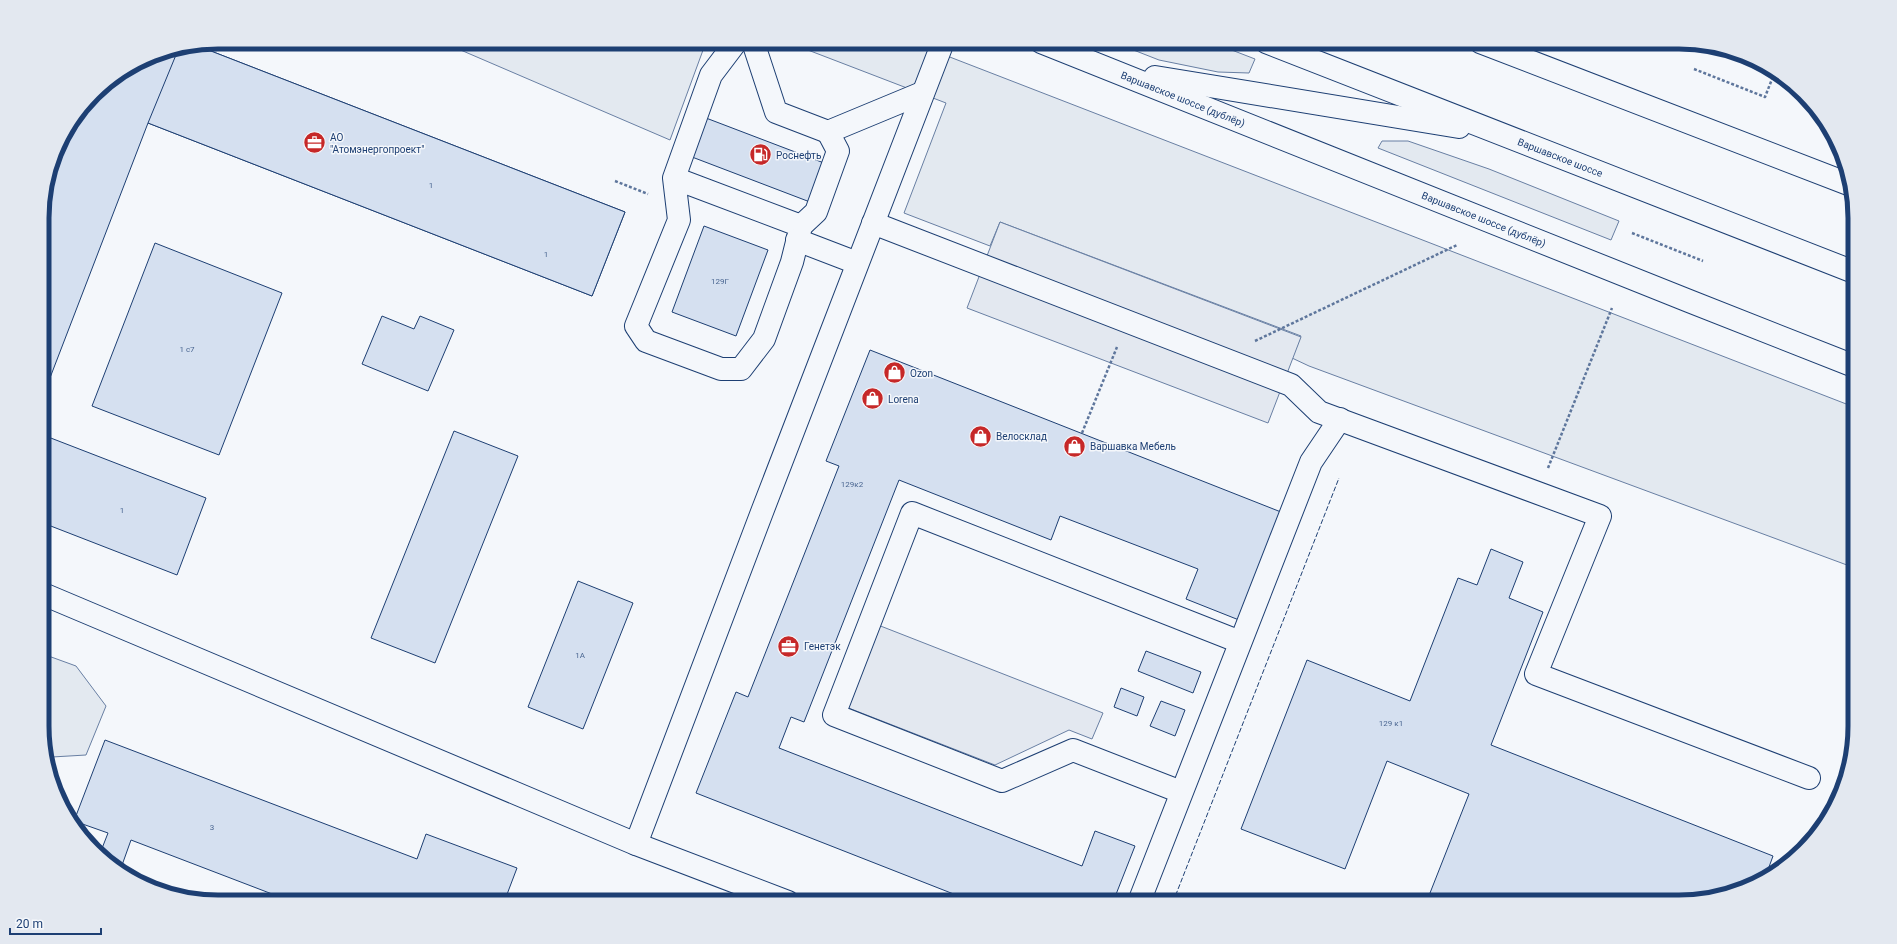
<svg xmlns="http://www.w3.org/2000/svg" width="1897" height="944" viewBox="0 0 1897 944" font-family="Roboto,sans-serif">
	<rect width="100%" height="100%" fill="#f4f7fb"/>
	<g fill="#e3e9f0" stroke="#687fa3">
		<polygon points="442,42 706,42 670,140"/>
		<polygon points="787,42 911,42 1854,407 1855,568 1309,366 1292,358 1301,336 1000,222 990,246 904,213 946,103"/>
		<polygon points="1113,42 1211,42 1255,59 1249,73 1218,72 1159,60"/>
		<polygon points="1382,141 1408,141 1489,169 1619,221 1611,240 1378,148"/>
		<polygon points="43,654 76,666 106,706 86,755 52,757 48,767 44,749"/>
	</g>
	<g fill="#e3e8f0" stroke="#687fa3">
		<polygon points="1000,222 1301,337 1268,423 967,308"/>
		<polygon points="878,625 1103,713 1092,739 1069,730 995,765 846,707"/>
	</g>
	<g fill="#d5e0f0" stroke="#1d3f73">
		<polygon points="198,46 625,212 592,296 148,123 43,396 42,206 60,140 102,86 151,55"/>
		<polygon points="198,46 625,212 592,296 148,123 178,50"/>
		<polygon points="706,118 824,163 810,202 692,157"/>
		<polygon points="704,226 768,250 736,336 672,312"/>
		<polygon points="155,243 282,293 219,455 92,406"/>
		<polygon points="382,316 414,329 420,316 454,330 428,391 362,364"/>
		<polygon points="870,350 1281,512 1239,620 1186,599 1198,569 1060,516 1051,540 899,480 804,722 791,717 779,748 1082,866 1095,831 1135,846 1113,902 974,902 696,793 736,692 748,697 839,466 826,461"/>
		<polygon points="454,431 518,456 435,663 371,638"/>
		<polygon points="43,435 206,498 177,575 43,523"/>
		<polygon points="1491,549 1523,562 1509,598 1543,612 1491,745 1773,856 1765,878 1735,893 1690,902 1451,902 1430,893 1469,794 1387,761 1345,869 1241,829 1307,660 1410,701 1458,578 1477,585"/>
		<polygon points="578,581 633,603 583,729 528,707"/>
		<polygon points="1146,651 1201,672 1193,693 1138,671"/>
		<polygon points="1121,688 1144,697 1137,716 1114,707"/>
		<polygon points="1161,701 1185,710 1175,736 1150,726"/>
		<polygon points="105,740 417,859 426,834 517,868 506,897 519,902 293,902 131,840 121,868 101,851 108,833 74,821"/>
	</g>
	<g fill="none" stroke-linecap="round" stroke-linejoin="round">
		<defs>
			<g id="minor">
				<polyline points="753,42 776,112 828,132 922,93"/>
				<polyline points="674,178 801,226 792,262 764,339 741,369 721,369 646,341 636,326 679,220 674,178 711,75 736,42"/>
				<polyline points="873,223 1291,385 1319,412 1600,516 1536,674 1809,778"/>
				<polyline points="801,226 816,212 838,151 828,132"/>
				<polyline points="797,240 857,263"/>
				<polyline points="43,594 636,844 788,902"/>
				<polyline points="1181,792 1073,750 1002,781 834,715 912,513 1240,642"/>
				<polyline points="636,844 762,512 943,42"/>
				<polyline points="1139,902 1311,462 1340,419"/>
			</g>
			<g id="major">
				<path id="s1" d="M1041,42L1689,301L1854,366"/>
				<path id="s2" d="M1266,42L1854,272"/>
				<polyline points="1480,42 1851,185"/>
				<polyline points="1155,77 1459,127"/>
			</g>
		</defs>
		<use href="#minor" stroke="#1d3f73" stroke-width="24"/>
		<use href="#major" stroke="#1d3f73" stroke-width="24"/>
		<g stroke="#5e769c" stroke-width="2.5" stroke-dasharray="3 2" stroke-linecap="butt">
			<polyline points="1694,69 1765,97 1774,74"/>
			<polyline points="615,181 648,194"/>
			<polyline points="1632,233 1703,261"/>
			<polyline points="1255,341 1457,245"/>
			<polyline points="1082,433 1117,347"/>
			<polyline points="1548,468 1612,308"/>
		</g>
		<use href="#minor" stroke="#f4f7fb" stroke-width="22"/>
		<use href="#major" stroke="#f4f7fb" stroke-width="22"/>
		<polyline stroke="#1d3f73" stroke-width="1" stroke-dasharray="5 2" stroke-linecap="butt" points="1173,902 1339,478"/>
	</g>
	<defs>
		<symbol id="office-disc" viewBox="-11 -11 22 22"><circle r="9.5" fill="#c62828" stroke="#f4f7fb"/><path d="M-6-3h4V-5.5h4V-3h4V5H-6ZM-1-4.5V-3h2v-1.5ZM-6 0V1H6V0Z" fill="#fff"/></symbol>
		<symbol id="fuel-disc" viewBox="-11 -11 22 22"><circle r="9.5" fill="#c62828" stroke="#f4f7fb"/><path d="M-5.5-6h7V0h2V4h1.3V-2.5L3-4.5l.8-.8L6-3V5H2.5V1h-1V6h-7ZM-4.2-4.7v3.2H.2V-4.7Z" fill="#fff"/></symbol>
		<symbol id="shop-disc" viewBox="-11 -11 22 22"><circle r="9.5" fill="#c62828" stroke="#f4f7fb"/><path d="M-5-2.5h2.3a2.7 3.5 0 0 1 5.4 0H5L5.5 6h-11ZM-1.5-2.5h3a1.5 2.3 0 0 0-3 0Z" fill="#fff"/></symbol>
	</defs>
	<g fill-rule="evenodd">
		<use href="#office-disc" x="302" y="130" width="25" height="25"/>
		<use href="#fuel-disc" x="748" y="142" width="25" height="25"/>
		<use href="#shop-disc" x="882" y="360" width="25" height="25"/>
		<use href="#shop-disc" x="860" y="386" width="25" height="25"/>
		<use href="#shop-disc" x="968" y="424" width="25" height="25"/>
		<use href="#shop-disc" x="1062" y="434" width="25" height="25"/>
		<use href="#office-disc" x="776" y="634" width="25" height="25"/>
	</g>
	<g text-anchor="middle" stroke-width="3" stroke-linejoin="round" paint-order="stroke">
		<g font-size="8" fill="#4b6792">
			<text x="431" y="188">1</text>
			<text x="546" y="257">1</text>
			<text x="720" y="284">129Г</text>
			<text x="187" y="352">1 с7</text>
			<text x="852" y="487">129к2</text>
			<text x="122" y="513">1</text>
			<text x="580" y="658">1A</text>
			<text x="1391" y="726">129 к1</text>
			<text x="212" y="830">3</text>
		</g>
		<g font-size="10" fill="#1d3f73" stroke="#f4f7fb">
			<text dy="4" stroke="none"><textPath href="#s1" startOffset="153">Варшавское шоссе (дублёр)</textPath></text>
			<text dy="4" stroke="none"><textPath href="#s2" startOffset="316">Варшавское шоссе</textPath></text>
			<text dy="4" stroke="none"><textPath href="#s1" startOffset="477">Варшавское шоссе (дублёр)</textPath></text>
		</g>
		<g font-size="10" fill="#1d3f73" stroke="#f4f7fb" text-anchor="start">
			<text x="330" y="141">АО<tspan x="330" dy="12">"Атомэнергопроект"</tspan></text>
			<text x="776" y="159">Роснефть</text>
			<text x="910" y="377">Ozon</text>
			<text x="888" y="403">Lorena</text>
			<text x="996" y="440">Велосклад</text>
			<text x="1090" y="450">Варшавка Мебель</text>
			<text x="804" y="650">Генетэк</text>
		</g>
	</g>
	<path d="M0 0H1897V944H0ZM218 49H1679A169 169 0 0 1 1848 218V726A169 169 0 0 1 1679 895H218A169 169 0 0 1 49 726V218A169 169 0 0 1 218 49Z" fill="#e3e8f0" fill-rule="evenodd"/>
	<path fill="none" stroke="#1d3f73" stroke-width="5" d="M218 49H1679A169 169 0 0 1 1848 218V726A169 169 0 0 1 1679 895H218A169 169 0 0 1 49 726V218A169 169 0 0 1 218 49Z"/>
	<path d="M10 928v6h91v-6" fill="none" stroke="#1d3f73" stroke-width="2"/>
	<text x="16" y="928" font-size="12" fill="#1d3f73" stroke="#f4f7fb" stroke-width="3" paint-order="stroke">20 m</text>
</svg>
